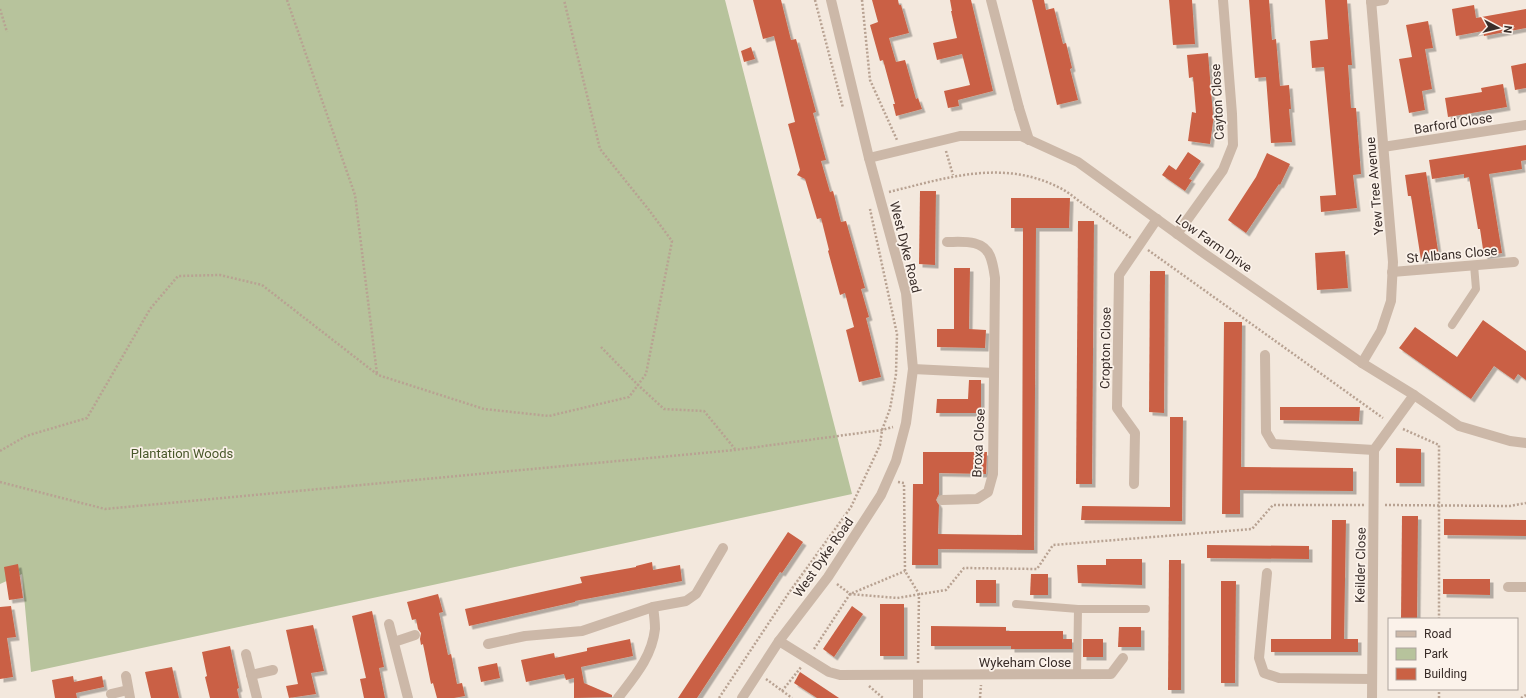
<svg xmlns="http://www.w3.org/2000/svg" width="1526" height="698" viewBox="0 0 1526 698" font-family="Roboto,sans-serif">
	<defs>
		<filter id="shadow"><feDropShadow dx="3.5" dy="3.5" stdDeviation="0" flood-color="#0004"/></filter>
	</defs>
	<rect width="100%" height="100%" fill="#f3e8dd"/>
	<polygon fill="#b7c39c" points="0,0 725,0 852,494 31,672 22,574 0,584"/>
	<g fill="#ca6144" filter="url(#shadow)">
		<polygon points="753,0 781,0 791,40 796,39 816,112 813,113 826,160 821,161 830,192 833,191 841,222 846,221 865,288 861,289 869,317 866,318 881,377 859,382 846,330 854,327 845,293 840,295 828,251 829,250 821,218 817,219 805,179 797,175 800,170 788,124 795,122 774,36 763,39"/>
		<polygon points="872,0 898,0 899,5 901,5 909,33 889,38 896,62 905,60 916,99 918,98 922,109 896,116 893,104 895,104 883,60 880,61 870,25 878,22"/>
		<polygon points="950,0 971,0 993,91 958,100 959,106 948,108 944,91 970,85 962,54 937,60 933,43 957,38 951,11 952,11"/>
		<polygon points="1032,0 1044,0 1046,10 1054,8 1063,44 1066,43 1072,68 1070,69 1078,100 1057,105"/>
		<polygon points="1169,0 1192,0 1195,44 1173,45"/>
		<polygon points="1249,0 1269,0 1272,40 1276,39 1280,86 1289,85 1291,109 1289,109 1292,142 1271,143 1266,77 1255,78"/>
		<polygon points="1325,0 1347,0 1352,65 1348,65 1351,108 1356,108 1361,174 1353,175 1357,208 1321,212 1320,196 1336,195 1324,67 1312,68 1310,41 1328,39"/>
		<polygon points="1474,5 1476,18 1526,9 1526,28 1484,36 1483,31 1456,36 1452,9"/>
		<polygon points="1428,21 1433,48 1425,49 1432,89 1422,91 1425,110 1409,113 1399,59 1412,57 1406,25"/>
		<polygon points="751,47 755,59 744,62 741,51"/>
		<polygon points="1208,53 1213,115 1214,115 1210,144 1188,141 1192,112 1196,113 1193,77 1189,78 1187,55"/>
		<polygon points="1526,63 1526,88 1515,90 1511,66"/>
		<polygon points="1503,84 1507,107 1448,117 1445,98 1482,92 1481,88"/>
		<polygon points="1526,145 1526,160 1521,161 1522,169 1489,174 1502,253 1484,256 1480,229 1478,229 1469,177 1464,178 1464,174 1432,179 1429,160"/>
		<polygon points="1188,152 1201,161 1189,179 1192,180 1185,191 1162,175 1169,165 1176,170"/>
		<polygon points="1267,153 1290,164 1280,185 1279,184 1246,233 1228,220 1256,177"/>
		<polygon points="1426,172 1439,257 1421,260 1411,196 1408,196 1405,175"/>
		<polygon points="920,191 936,191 935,265 919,264"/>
		<polygon points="1011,198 1070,198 1069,228 1036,228 1034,550 938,549 938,565 912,565 913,484 923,484 923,452 987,452 986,474 939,473 939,494 936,500 939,505 938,534 1022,535 1023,228 1011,228"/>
		<polygon points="1078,221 1094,221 1092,484 1076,484"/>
		<polygon points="1345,251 1348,288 1317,290 1315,253"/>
		<polygon points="954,268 970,268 969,329 986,330 985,348 937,347 937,329 954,329"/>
		<polygon points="1150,271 1165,271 1164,413 1149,412"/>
		<polygon points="1483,320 1526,351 1526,380 1518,374 1514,380 1494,366 1471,399 1399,348 1415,327 1457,357"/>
		<polygon points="1224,322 1242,322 1241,467 1353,468 1353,491 1240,490 1240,514 1222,514"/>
		<polygon points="969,380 981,380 981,413 936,413 937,399 968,399"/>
		<polygon points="1280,407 1360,407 1359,421 1280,420"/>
		<polygon points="1170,417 1183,417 1182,521 1081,520 1082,506 1170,507"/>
		<polygon points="1396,448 1421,449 1421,483 1396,483"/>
		<polygon points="1402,516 1418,516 1417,619 1401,619"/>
		<polygon points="1444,519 1526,520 1526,536 1444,535"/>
		<polygon points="1332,520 1346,520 1344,639 1358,639 1358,652 1271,652 1271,639 1331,639"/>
		<polygon points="788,532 803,542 782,573 780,572 697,698 678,698"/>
		<polygon points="1207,545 1309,546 1309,559 1207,558"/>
		<polygon points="1106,559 1142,559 1142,585 1078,583 1077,565 1106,565"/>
		<polygon points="1169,560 1181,560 1181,690 1168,690"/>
		<polygon points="652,562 653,570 680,565 682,581 575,601 575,602 469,626 465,609 582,583 580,577 636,567 636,566"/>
		<polygon points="18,564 23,598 9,600 4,567"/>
		<polygon points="1031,574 1048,574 1048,595 1030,595"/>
		<polygon points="1443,579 1490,579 1490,595 1443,594"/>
		<rect x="976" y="580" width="20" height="23"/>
		<polygon points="1221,581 1236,581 1235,683 1221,683"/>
		<polygon points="438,594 443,612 439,613 448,655 451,654 457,684 462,683 465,696 454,698 437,698 433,683 431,684 423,644 421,645 420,639 421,633 418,629 416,619 412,620 407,602"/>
		<rect x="880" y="604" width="24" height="52"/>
		<polygon points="11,606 16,637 7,638 13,677 0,679 0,607"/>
		<polygon points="852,606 863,614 834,657 823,649"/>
		<polygon points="372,611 384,667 379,668 385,698 364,698 360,679 366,678 352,616"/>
		<polygon points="313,625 324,671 311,673 316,694 289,698 286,686 298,684 286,630"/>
		<polygon points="931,626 1006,627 1006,631 1063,631 1063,639 1072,639 1072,649 1011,649 1011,646 931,646"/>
		<polygon points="1119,627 1141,627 1141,647 1118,647"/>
		<polygon points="630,639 633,656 581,667 584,683 612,695 612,697 574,698 574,678 566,680 564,674 526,682 521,660 554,653 555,658 587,651 587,648"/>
		<rect x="1083" y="639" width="20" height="18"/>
		<polygon points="230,646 239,688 237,689 239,698 210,698 205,677 207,676 202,652"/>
		<polygon points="497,663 500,678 481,682 478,667"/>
		<polygon points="172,667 179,698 151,698 145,672"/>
		<polygon points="800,672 839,698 817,698 794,683"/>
		<polygon points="73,676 74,682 102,676 104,687 76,693 77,698 55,698 52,680"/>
	</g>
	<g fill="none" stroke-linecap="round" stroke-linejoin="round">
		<g stroke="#b8a292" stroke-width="2.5" stroke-dasharray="2 2" stroke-linecap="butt">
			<polyline points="287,0 355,195 377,374"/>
			<polyline points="815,0 843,108"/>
			<polyline points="862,0 870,80 897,140"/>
			<polyline points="0,9 7,32"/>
			<polyline points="946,151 953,175"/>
			<path d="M889,192C946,178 1002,159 1058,187C1067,191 1075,198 1083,204C1099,215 1115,227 1131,238"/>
			<polyline points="1148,250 1383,418"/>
			<polyline points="601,347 638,385 664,409 704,411 735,449"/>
			<polyline points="1403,429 1439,445 1439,619"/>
			<polyline points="0,451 26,436 87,418 150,309 178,276 220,275 262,285 378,375 484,409 549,416 629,397 646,374 672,241 649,210 600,149 564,0"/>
			<polyline points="0,482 105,509 735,450 882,430 893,427"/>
			<polyline points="898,482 904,483 905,571 919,594 918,664"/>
			<polyline points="1385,505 1510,506 1526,503"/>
			<polyline points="837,584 850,594 897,598 946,590 964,568 1037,569 1053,545 1252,529 1273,505 1364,505"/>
			<polyline points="814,649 850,594 905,571"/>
			<polyline points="766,679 792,698"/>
			<polyline points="869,686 883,698"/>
			<polyline points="782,691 802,666"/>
			<polyline points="719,698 788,594 851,507 880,445 882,430 890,409 896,374 897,334 870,209"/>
			<polyline points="980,698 981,685"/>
			<polyline points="1439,698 1439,689"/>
			<polyline points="1521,698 1526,695"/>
		</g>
		<g stroke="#ccb8a8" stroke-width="8">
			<polyline points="1452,325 1476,289 1474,265"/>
			<polyline points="1016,604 1078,609 1077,675"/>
			<polyline points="1078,609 1146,609"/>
		</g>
		<polyline stroke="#ccb8a8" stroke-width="10" points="1019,108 1029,140"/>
		<g stroke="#ccb8a8" stroke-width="10">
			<polyline points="991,0 1019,108"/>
			<polyline points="1371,2 1384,0"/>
			<polyline points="1383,147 1526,125"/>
			<polyline points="1177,234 1223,170 1233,145 1232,114 1223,0"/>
			<polyline points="1392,272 1514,262"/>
			<polyline points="1265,355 1266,432 1273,444 1374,450"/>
			<polyline points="1362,363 1381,331 1391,301 1393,262 1371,0"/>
			<polyline points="913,369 994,373"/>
			<polyline points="1134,484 1135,433 1117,408 1119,275 1157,219"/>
			<path d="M942,500L977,499L988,492L993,474L995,278C994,271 993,263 990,256C983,239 962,242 947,242"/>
			<polyline points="1267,573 1259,658 1264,673 1279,678 1372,679"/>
			<polyline points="1508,587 1526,587"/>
			<polyline points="389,624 408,698"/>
			<polyline points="779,641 829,672 840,675 1111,674 1123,658"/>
			<polyline points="394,642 415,635"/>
			<polyline points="488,644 525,636 582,631 653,607 686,601 696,594 723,548"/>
			<polyline points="246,654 257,698"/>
			<polyline points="251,675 273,670"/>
			<polyline points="126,676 130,698"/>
			<polyline points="111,694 128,690"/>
			<path d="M618,698C634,677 652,657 655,629C655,622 654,614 653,607"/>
			<polyline points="918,698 918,675"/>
			<polyline points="1372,698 1374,450 1414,395"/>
		</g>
		<g stroke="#ccb8a8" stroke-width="10">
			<polyline points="869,158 960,136 1021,136 1078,162 1205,254 1362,363 1414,395 1459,426 1510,441 1526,443"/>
			<polyline points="742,698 779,641 828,577 881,495 896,461 906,423 913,369 906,293 869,158 831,0"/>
		</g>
	</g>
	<g text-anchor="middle" stroke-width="3.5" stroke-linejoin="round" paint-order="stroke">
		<g font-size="13" fill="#392d29" stroke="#fbf2ea">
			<text transform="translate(1217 102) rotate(-93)" y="5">Cayton Close</text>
			<text transform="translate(1453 123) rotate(-9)" y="5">Barford Close</text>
			<text transform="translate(1374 186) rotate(-95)" y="5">Yew Tree Avenue</text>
			<text transform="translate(1214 243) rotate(35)" y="5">Low Farm Drive</text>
			<text transform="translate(906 247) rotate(76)" y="5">West Dyke Road</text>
			<text transform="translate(1452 254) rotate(-5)" y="5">St Albans Close</text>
			<text transform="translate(1105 348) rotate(-89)" y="5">Cropton Close</text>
			<text transform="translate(978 443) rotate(-87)" y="5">Broxa Close</text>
			<text transform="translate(823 557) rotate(-55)" y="5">West Dyke Road</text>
			<text transform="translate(1360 565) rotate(-89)" y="5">Keilder Close</text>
			<text x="1025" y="667">Wykeham Close</text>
		</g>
		<g font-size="13" fill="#49582b" stroke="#fbf2ea">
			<text x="182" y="458">Plantation Woods</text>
		</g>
	</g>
	<rect x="1388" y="618" width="130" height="72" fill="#fbf2ea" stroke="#ada39d"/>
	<rect x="1396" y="631" width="20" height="6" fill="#ccb8a8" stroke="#ada39d"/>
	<text x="1424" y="638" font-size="12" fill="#392d29">Road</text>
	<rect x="1396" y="648" width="20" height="12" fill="#b7c39c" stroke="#ada39d"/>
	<text x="1424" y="658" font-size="12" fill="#392d29">Park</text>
	<rect x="1396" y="668" width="20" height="12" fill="#ca6144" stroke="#ada39d"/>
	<text x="1424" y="678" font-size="12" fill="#392d29">Building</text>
	<g transform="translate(1498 28) rotate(97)" stroke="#fbf2ea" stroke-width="3" paint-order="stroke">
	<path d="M0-3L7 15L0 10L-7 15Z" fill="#392d29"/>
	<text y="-6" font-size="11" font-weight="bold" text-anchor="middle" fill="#392d29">N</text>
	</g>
</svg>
